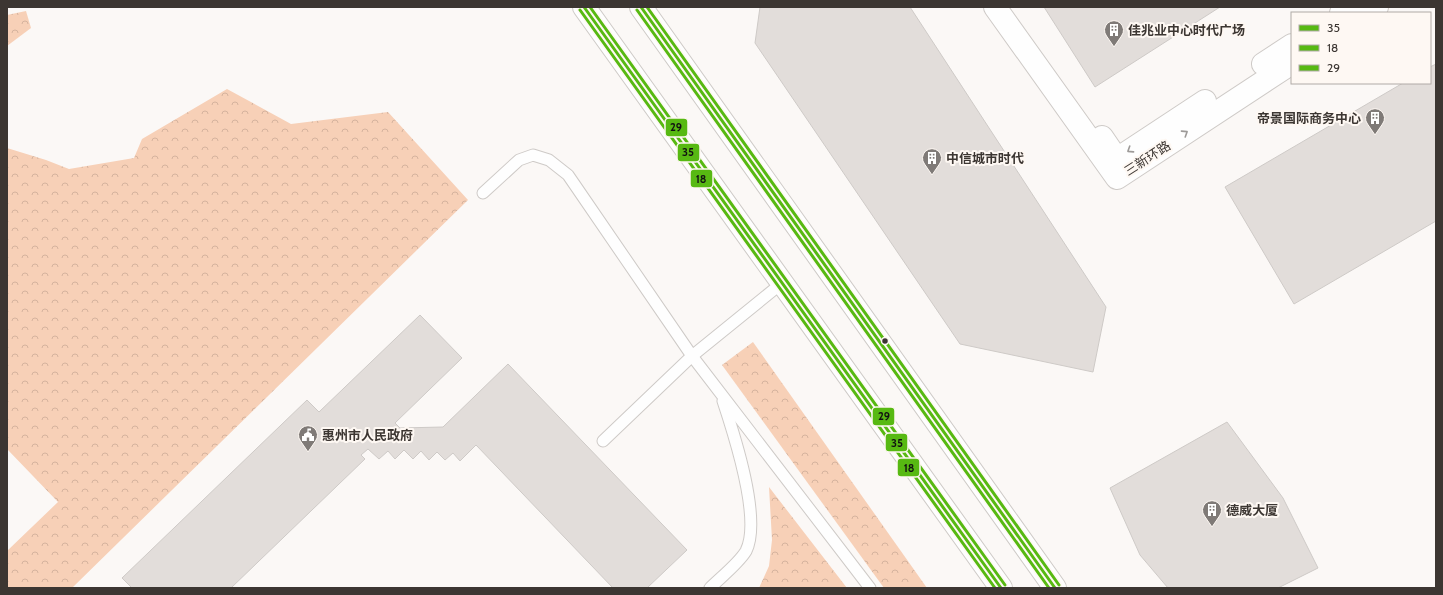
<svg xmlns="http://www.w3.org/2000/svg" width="1443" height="595" viewBox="0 0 1443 595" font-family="Cabin,'Noto Sans SC',sans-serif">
	<defs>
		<pattern id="forest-crowns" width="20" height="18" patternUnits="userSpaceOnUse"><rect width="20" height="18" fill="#f7d0b7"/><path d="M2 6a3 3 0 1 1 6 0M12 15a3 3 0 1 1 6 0" fill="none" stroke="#d5b39e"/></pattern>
	</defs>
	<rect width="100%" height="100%" fill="#fbf8f6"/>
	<g fill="url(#forest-crowns)">
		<polygon points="26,11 31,28 7,46 7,15"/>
		<polygon points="227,89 291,124 388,112 468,200 72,588 7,588 7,551 58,502 7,449 7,148 46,160 69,169 134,158 142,139"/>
		<polygon points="753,342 927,588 884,588 722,365"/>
		<polygon points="769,487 847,588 759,588 769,566 772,540"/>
	</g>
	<g fill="#e2ddda" stroke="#cecac7">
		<polygon points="760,7 910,7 1106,307 1093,372 960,344 755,43"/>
		<polygon points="1044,7 1220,7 1095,87"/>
		<polygon points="1436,64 1436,221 1294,304 1225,187 1403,83 1430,83 1430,67"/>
		<polygon points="420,315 462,358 395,423 400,428 443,427 508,364 687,550 647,588 613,588 476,445 460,461 453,453 445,460 437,452 429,460 421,451 413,459 404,450 395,459 388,451 379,459 368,449 361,455 365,459 231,588 132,588 122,578 307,400 319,412"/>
		<polygon points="1227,422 1283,498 1318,568 1278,588 1168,588 1140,555 1110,488"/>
	</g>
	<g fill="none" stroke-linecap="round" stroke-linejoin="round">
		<defs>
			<g id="service">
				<polyline points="483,193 519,160 533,155 549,160 568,175 692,356 870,588"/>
				<polyline points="603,441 692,356 782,283"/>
				<path d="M710,588C720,578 739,563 746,551C762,519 734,434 723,401"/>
			</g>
			<g id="minor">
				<polyline points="995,7 1117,178 1292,63"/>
				<polyline points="1341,13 1351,7"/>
				<polyline points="1368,13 1377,7"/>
				<polyline points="1263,64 1292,45"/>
				<polyline points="1102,137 1117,159 1205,101"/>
			</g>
			<g id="secondary">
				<polyline points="584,7 1001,588"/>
				<polyline points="641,7 1055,588"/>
			</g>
		</defs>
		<use href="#service" stroke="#cecac7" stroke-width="13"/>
		<use href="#minor" stroke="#cecac7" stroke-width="24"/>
		<use href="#secondary" stroke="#cecac7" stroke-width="24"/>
		<use href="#service" stroke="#fefefe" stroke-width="11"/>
		<use href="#minor" stroke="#fefefe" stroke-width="22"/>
		<use href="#secondary" stroke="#fefefe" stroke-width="22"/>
		<defs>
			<g id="bus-1">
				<polyline points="584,7 1001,588"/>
				<polyline points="641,7 1055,588"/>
			</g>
			<g id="bus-2">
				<polyline points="580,10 995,588"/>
				<polyline points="637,10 1049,588"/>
			</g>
			<g id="bus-3">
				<polyline points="590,7 1005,585"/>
				<polyline points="647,7 1059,585"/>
			</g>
		</defs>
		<use href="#bus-1" stroke="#fef8f3" stroke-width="6"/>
		<use href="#bus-2" stroke="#fef8f3" stroke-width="6"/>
		<use href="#bus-3" stroke="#fef8f3" stroke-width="6"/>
		<use href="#bus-1" stroke="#57b912" stroke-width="3"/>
		<use href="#bus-2" stroke="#57b912" stroke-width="3"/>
		<use href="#bus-3" stroke="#57b912" stroke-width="3"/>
	</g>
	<defs><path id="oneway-chevron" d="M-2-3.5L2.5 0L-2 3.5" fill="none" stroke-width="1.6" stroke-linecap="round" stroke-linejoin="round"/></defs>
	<g stroke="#9d9a98">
		<use href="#oneway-chevron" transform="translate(1185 133) rotate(-33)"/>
		<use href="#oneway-chevron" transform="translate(1130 150) rotate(147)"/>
	</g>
	<defs>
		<symbol id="building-pin" viewBox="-11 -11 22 30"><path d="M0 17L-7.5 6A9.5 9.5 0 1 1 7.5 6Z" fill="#7f7a77" stroke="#fef8f3"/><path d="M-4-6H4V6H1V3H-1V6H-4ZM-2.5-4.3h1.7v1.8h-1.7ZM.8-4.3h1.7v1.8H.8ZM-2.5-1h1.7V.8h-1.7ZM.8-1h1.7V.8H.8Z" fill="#fff"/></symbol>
		<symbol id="civic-pin" viewBox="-11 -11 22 30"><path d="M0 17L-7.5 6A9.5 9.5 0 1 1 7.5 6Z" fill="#7f7a77" stroke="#fef8f3"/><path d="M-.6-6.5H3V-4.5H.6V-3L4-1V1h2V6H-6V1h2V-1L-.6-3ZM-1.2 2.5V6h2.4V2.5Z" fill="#fff"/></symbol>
	</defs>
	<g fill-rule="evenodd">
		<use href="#building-pin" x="1103" y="19" width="22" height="30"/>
		<use href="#building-pin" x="1364" y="107" width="22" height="30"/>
		<use href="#building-pin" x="921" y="147" width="22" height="30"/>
		<use href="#civic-pin" x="297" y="424" width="22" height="30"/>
		<use href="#building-pin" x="1201" y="499" width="22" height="30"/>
	</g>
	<circle fill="#3c3632" stroke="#fef8f3" stroke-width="1.5" cx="885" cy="341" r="3.5"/>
	<g text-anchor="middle" stroke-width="4" stroke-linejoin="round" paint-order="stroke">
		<g font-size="13" font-weight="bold" fill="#3c3632" stroke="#fef8f3" text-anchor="start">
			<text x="1128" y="35">佳兆业中心时代广场</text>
			<text x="1361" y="123" text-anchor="end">帝景国际商务中心</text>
			<text x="946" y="163">中信城市时代</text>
			<text x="322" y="440">惠州市人民政府</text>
			<text x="1226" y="515">德威大厦</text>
		</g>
		<g font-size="13" fill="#3c3632" stroke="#fef8f3">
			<text transform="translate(1147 158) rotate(-33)" y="5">三新环路</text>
		</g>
	</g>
	<g stroke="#fef8f3" stroke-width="1.5">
		<rect x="665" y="118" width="23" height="19" rx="4" fill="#57b912"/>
		<rect x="677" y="143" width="23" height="19" rx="4" fill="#57b912"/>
		<rect x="690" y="169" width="23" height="19" rx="4" fill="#57b912"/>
		<rect x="872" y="407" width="23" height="19" rx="4" fill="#57b912"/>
		<rect x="885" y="433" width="23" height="19" rx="4" fill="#57b912"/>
		<rect x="897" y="458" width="23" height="19" rx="4" fill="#57b912"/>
	</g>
	<g font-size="11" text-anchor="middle" font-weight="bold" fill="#111">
		<text x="676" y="131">29</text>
		<text x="688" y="156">35</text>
		<text x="701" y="183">18</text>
		<text x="884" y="420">29</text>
		<text x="897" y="447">35</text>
		<text x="909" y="472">18</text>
	</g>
	<rect width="1443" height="595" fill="none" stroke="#3c3632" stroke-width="16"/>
	<rect x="1291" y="12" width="140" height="72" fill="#fef8f3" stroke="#b0aaa6"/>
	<rect x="1299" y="25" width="20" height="6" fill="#57b912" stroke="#b0aaa6"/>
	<text x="1327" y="32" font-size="12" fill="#3c3632">35</text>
	<rect x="1299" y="45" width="20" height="6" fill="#57b912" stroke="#b0aaa6"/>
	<text x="1327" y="52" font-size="12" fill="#3c3632">18</text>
	<rect x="1299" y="65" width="20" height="6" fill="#57b912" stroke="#b0aaa6"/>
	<text x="1327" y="72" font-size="12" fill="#3c3632">29</text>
</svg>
